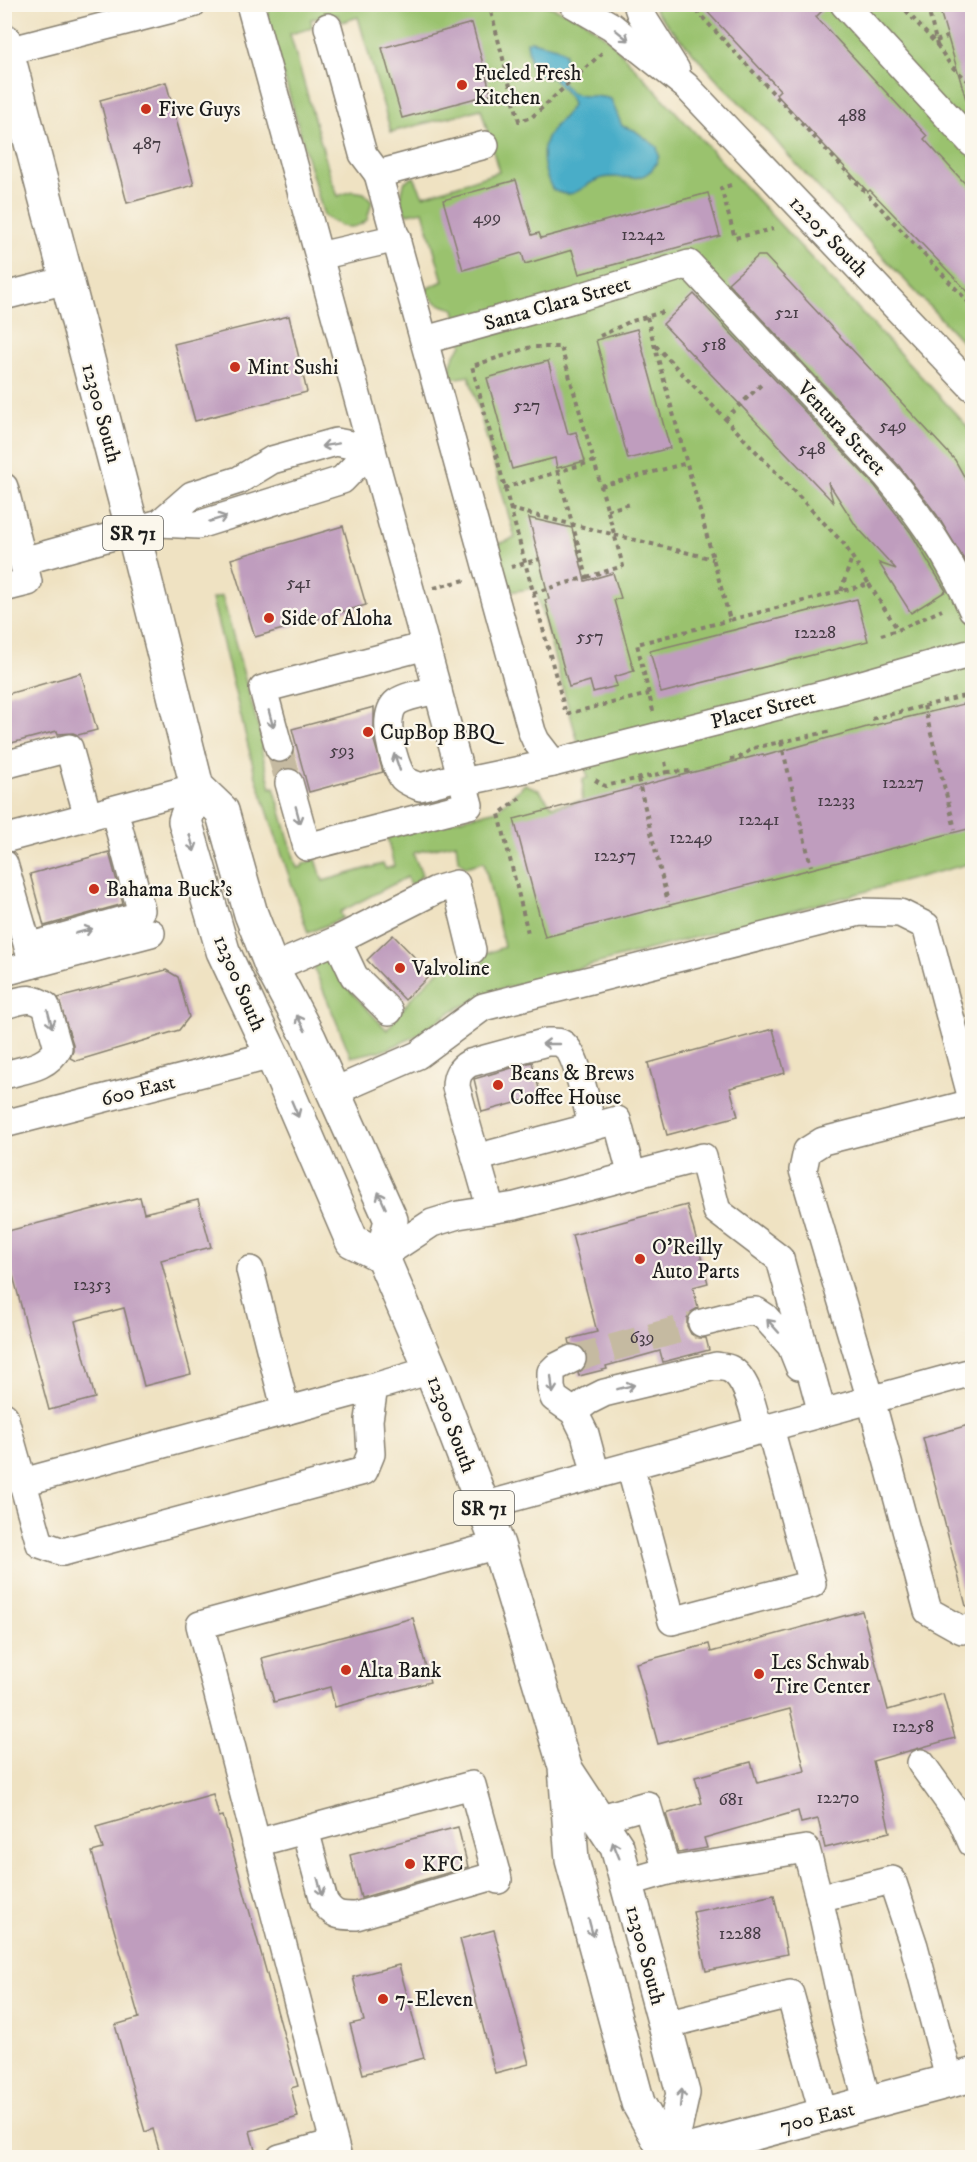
<svg xmlns="http://www.w3.org/2000/svg" width="977" height="2162" viewBox="0 0 977 2162" font-family="'IM FELL DW Pica',serif">
	<rect width="100%" height="100%" fill="#fbf7ec"/>
	<filter id="ink" filterUnits="userSpaceOnUse"><feTurbulence type="fractalNoise" baseFrequency=".0167" numOctaves="2"/><feDisplacementMap in="SourceGraphic" scale="12" xChannelSelector="R" yChannelSelector="G"/><feConvolveMatrix kernelMatrix="1 2 1 2 8 2 1 2 1" color-interpolation-filters="sRGB"/></filter>
	<filter id="wash" filterUnits="userSpaceOnUse"><feTurbulence type="fractalNoise" baseFrequency=".008" numOctaves="4" result="noise"/><feDisplacementMap in="SourceGraphic" scale="24" xChannelSelector="R" yChannelSelector="G"/><feGaussianBlur stdDeviation="1.35" result="paint"/><feColorMatrix in="noise" values="0 0 0 0 0 0 0 0 0 0 0 0 0 0 0 0 0 1.4 0 .05"/><feComposite in="paint" operator="in"/></filter>
	<g filter="url(#wash)">
		<rect width="100%" height="100%" fill="#efe2c2"/>
		<g fill="#9ac26e" stroke="#5b6f45" stroke-width="1.5">
			<path d="M271,4H543L582,19L609,40L968,427L972,434V863L498,990L452,1011L418,1035L388,1049L351,1057L314,968L319,960L334,957L342,982L387,1030L412,997L451,959L459,960L468,965L484,961L485,954L504,947L484,862L465,867L458,859L456,843L413,853L422,875L414,884H409L407,877L340,912L343,918L308,933L255,774L212,599L222,596L264,747L261,748L271,788L274,787L297,868L302,867L303,864L316,859L323,881L383,864L386,869L394,866L387,837L497,810L525,784L539,790L552,806L582,801L583,779L588,778L535,588L510,592L496,545L515,538L469,376L452,379C447,366 453,355 462,345L454,309C441,305 431,303 426,289L443,281L423,211L407,214C398,205 401,193 405,181L414,177L423,196L499,172L481,109L391,132L358,17L342,22L338,15L311,19L312,28L290,34L331,178L338,196L352,191L364,193L372,201L367,220C351,233 339,226 324,216L267,17Z"/>
			<polygon points="652,5 972,5 972,352 787,154 765,128 722,85 657,13"/>
		</g>
		<path fill="#49adc8" stroke="#326472" stroke-width="1.5" d="M531,41L556,47L565,53L564,63L558,73C571,106 585,91 611,99L622,126L634,130L657,147L659,156C657,162 654,169 649,172C636,183 618,174 603,178C581,183 578,202 553,190C543,173 538,148 551,131C558,121 566,117 572,105L570,98L553,78L542,77L531,68L527,42Z"/>
		<g id="blocks">
			<g fill="#bf9dbe">
				<polygon points="700,4 829,4 816,17 927,136 924,139 972,191 972,296 870,190 868,192 776,94 780,90"/>
				<polygon points="938,4 972,4 972,102 967,103"/>
				<polygon points="472,23 491,94 402,118 382,48"/>
				<polygon points="166,82 194,185 127,203 100,100"/>
				<polygon points="516,180 532,235 539,233 541,238 708,193 720,236 579,274 572,250 525,264 522,253 463,270 443,200"/>
				<polygon points="758,256 765,256 955,460 972,491 972,573 937,515 899,466 728,283"/>
				<polygon points="694,294 875,486 911,533 946,591 911,613 879,563 896,569 856,526 828,482 833,502 663,324"/>
				<polygon points="289,316 307,392 195,421 174,344"/>
				<polygon points="637,329 670,448 628,459 596,340"/>
				<polygon points="548,361 568,434 576,432 585,461 557,468 555,458 512,469 487,378"/>
				<polygon points="529,518 572,528 585,581 613,573 621,598 614,600 634,671 614,677 617,686 593,692 590,681 569,687 545,600 549,599"/>
				<polygon points="343,526 366,605 255,637 231,559"/>
				<polygon points="857,599 868,641 661,693 650,651"/>
				<polygon points="81,673 97,730 78,735 73,733 58,734 57,731 4,745 4,695"/>
				<polygon points="972,702 972,828 545,937 514,819 763,754 764,756 867,727"/>
				<polygon points="374,707 374,741 383,772 309,792 292,729"/>
				<polygon points="109,852 123,904 44,926 30,874"/>
				<polygon points="393,935 431,974 405,1000 367,960"/>
				<polygon points="166,970 178,977 189,1017 179,1030 76,1061 70,1058 73,1051 73,1044 58,998"/>
				<polygon points="773,1029 785,1073 730,1088 738,1116 667,1135 648,1063"/>
				<polygon points="532,1062 541,1096 482,1112 474,1079"/>
				<polygon points="140,1197 144,1213 198,1200 211,1247 161,1260 191,1374 144,1386 124,1308 75,1321 95,1398 49,1410 4,1242 4,1232"/>
				<polygon points="687,1205 708,1283 693,1287 698,1308 691,1312 687,1318 687,1326 691,1334 698,1338 706,1338 709,1350 663,1362 660,1351 606,1366 607,1369 579,1376 578,1373 585,1368 588,1361 586,1353 580,1346 570,1344 569,1339 597,1332 572,1235"/>
				<polygon points="972,1424 972,1606 966,1606 923,1438"/>
				<polygon points="862,1611 888,1710 943,1694 955,1738 873,1761 890,1832 825,1848 818,1819 801,1823 798,1811 704,1838 707,1848 678,1853 666,1814 702,1803 695,1777 751,1762 757,1783 805,1771 790,1709 658,1744 636,1663 709,1644 711,1652"/>
				<polygon points="413,1618 430,1682 335,1707 330,1687 274,1702 262,1658"/>
				<polygon points="213,1794 219,1817 223,1816 298,2086 291,2088 298,2117 250,2131 256,2154 242,2157 161,2157 153,2129 145,2132 115,2025 139,2018 92,1852 103,1849 96,1827"/>
				<polygon points="458,1827 468,1867 361,1898 350,1855"/>
				<polygon points="774,1895 787,1954 706,1971 693,1912"/>
				<polygon points="494,1930 529,2064 495,2073 460,1939"/>
				<polygon points="399,1965 424,2058 363,2074 350,2024 364,2021 353,1977"/>
			</g>
		</g>
	</g>
	<g filter="url(#ink)">
		<use href="#blocks" fill-opacity="0" stroke="#867f6f" stroke-width="1.5"/>
		<g fill="none" stroke-linecap="round" stroke-linejoin="round">
			<g stroke="#c5baa1" stroke-width="27" stroke-dasharray="27 14" stroke-linecap="butt">
				<polyline points="279,748 289,783"/>
				<polyline points="572,1359 702,1323"/>
			</g>
			<defs>
				<g id="minor">
					<polyline points="250,4 469,805 307,847 289,783"/>
					<polyline points="573,4 611,26 686,86 972,387"/>
					<polyline points="637,4 640,13 676,70"/>
					<polyline points="844,4 972,143"/>
					<polyline points="328,27 363,154 378,174 485,145"/>
					<polyline points="4,52 192,4"/>
					<polyline points="378,174 532,732 536,741 553,763"/>
					<polyline points="319,256 397,238"/>
					<polyline points="4,296 67,280"/>
					<path d="M425,340L570,300L689,264L887,476C923,519 950,558 972,609"/>
					<polyline points="4,487 23,561 160,523 198,525 342,480 372,449 336,442 272,460 239,480 192,495 160,523"/>
					<polyline points="4,588 28,582 23,561"/>
					<path d="M438,690C425,693 407,695 397,702C380,715 393,763 403,778C407,782 414,784 420,787L461,776"/>
					<polyline points="279,748 263,689 426,646"/>
					<polyline points="4,765 69,748 88,817"/>
					<polyline points="463,782 553,763 841,690 972,653"/>
					<polyline points="4,839 197,787"/>
					<polyline points="4,864 33,964"/>
					<polyline points="337,940 354,976 389,1011"/>
					<polyline points="28,947 137,916 141,910 114,810"/>
					<polyline points="272,968 337,940 436,890 456,884 472,950"/>
					<polyline points="4,972 151,933"/>
					<path d="M4,1005C23,1000 30,995 46,1006L58,1048C47,1068 25,1069 4,1075"/>
					<polyline points="333,1092 418,1055 483,1007 860,912 900,913 926,926 972,1099"/>
					<polyline points="972,1103 823,1141 807,1151 803,1170 871,1400 928,1611 962,1630 972,1627"/>
					<polyline points="4,1124 272,1055"/>
					<polyline points="476,1158 617,1120 632,1176"/>
					<path d="M491,1210L456,1087C456,1076 459,1069 470,1063L547,1042C554,1042 560,1041 565,1046C577,1055 588,1110 592,1126"/>
					<polyline points="382,1256 432,1223 458,1215 515,1206 703,1157 717,1211 780,1259 822,1413"/>
					<polyline points="250,1270 286,1411"/>
					<polyline points="702,1323 745,1312 756,1311 765,1317 791,1346 799,1366"/>
					<polyline points="572,1359 556,1367 551,1372 551,1388 554,1398 574,1412 585,1434 596,1475"/>
					<path d="M574,1412L588,1401L604,1393L716,1366C721,1367 726,1367 730,1369C748,1378 754,1413 759,1431"/>
					<polyline points="4,1416 40,1544 63,1552 364,1471 371,1454 369,1420 374,1387 431,1370"/>
					<polyline points="630,1466 672,1621 812,1584 770,1428"/>
					<polyline points="23,1482 374,1387"/>
					<polyline points="483,1506 972,1372"/>
					<polyline points="921,1763 962,1820 972,1843"/>
					<polyline points="598,1819 647,1805 667,1871"/>
					<path d="M305,1830L324,1901C333,1916 340,1916 356,1916L497,1875"/>
					<polyline points="256,1843 472,1785 498,1880"/>
					<polyline points="626,1883 667,1871 806,1849 819,1898"/>
					<polyline points="665,2025 790,1994 824,2116"/>
					<polyline points="868,2104 846,2021 819,1898 892,1880 914,1946 950,2082"/>
					<polyline points="280,2158 334,2143"/>
					<polyline points="338,2158 200,1625 498,1545"/>
				</g>
				<g id="major">
					<polyline points="4,40 133,531 197,787 222,811 251,914 272,968 309,1038 391,1220 382,1256 431,1370 498,1545 565,1767 572,1860 638,2103 669,2158"/>
					<polyline points="197,787 185,821 223,951 272,1055 352,1241 382,1256"/>
					<polyline points="567,1771 617,1847 665,2025 683,2093 669,2156"/>
					<polyline points="669,2156 972,2075"/>
				</g>
			</defs>
			<use href="#minor" stroke="#867f6f" stroke-width="30"/>
			<use href="#major" stroke="#867f6f" stroke-width="36"/>
			<g stroke="#867f6f" stroke-width="4" stroke-dasharray="4.5 4.5" stroke-linecap="butt">
				<polyline points="489,4 519,121 532,117 602,53"/>
				<polyline points="690,4 972,306"/>
				<polyline points="900,4 937,45 927,4"/>
				<polyline points="936,41 947,37"/>
				<polyline points="937,45 951,66 972,84"/>
				<polyline points="731,185 721,188 735,238 773,229"/>
				<polyline points="647,317 654,344 730,620 869,584 844,544 654,344"/>
				<polyline points="600,336 629,322 666,311"/>
				<polyline points="725,419 764,382"/>
				<polyline points="601,486 687,463"/>
				<polyline points="504,488 594,461 561,347 531,347 472,366 566,714 649,694"/>
				<polyline points="510,509 713,559"/>
				<polyline points="607,510 631,504"/>
				<polyline points="511,567 540,559"/>
				<polyline points="587,577 623,566 594,461"/>
				<polyline points="869,584 898,630"/>
				<polyline points="434,588 465,580"/>
				<polyline points="841,591 852,557"/>
				<polyline points="533,593 587,577 558,472"/>
				<polyline points="881,635 898,630 942,610"/>
				<polyline points="924,706 955,829"/>
				<polyline points="653,711 637,644 730,620"/>
				<polyline points="872,719 972,694"/>
				<polyline points="781,742 811,866"/>
				<polyline points="730,759 739,758 753,748 832,731"/>
				<polyline points="667,772 690,771"/>
				<polyline points="638,779 668,902"/>
				<polyline points="595,780 605,786 667,772 665,761"/>
				<polyline points="520,798 499,814 529,937"/>
			</g>
			<use href="#minor" stroke="#fff" stroke-width="27"/>
			<use href="#major" stroke="#fff" stroke-width="33"/>
		</g>
		<defs><path id="oneway-shaft" d="M-6 0H5M1.5-3L5.5 0L1.5 3" fill="none" stroke-width="1.6" stroke-linecap="round" stroke-linejoin="round" transform="scale(1.5)"/></defs>
		<g stroke="#999">
			<use href="#oneway-shaft" transform="translate(622 35) rotate(39)"/>
			<use href="#oneway-shaft" transform="translate(330 445) rotate(170)"/>
			<use href="#oneway-shaft" transform="translate(218 519) rotate(-17)"/>
			<use href="#oneway-shaft" transform="translate(271 719) rotate(75)"/>
			<use href="#oneway-shaft" transform="translate(397 762) rotate(-109)"/>
			<use href="#oneway-shaft" transform="translate(298 815) rotate(75)"/>
			<use href="#oneway-shaft" transform="translate(192 843) rotate(74)"/>
			<use href="#oneway-shaft" transform="translate(84 931) rotate(-15)"/>
			<use href="#oneway-shaft" transform="translate(50 1019) rotate(75)"/>
			<use href="#oneway-shaft" transform="translate(301 1023) rotate(-118)"/>
			<use href="#oneway-shaft" transform="translate(551 1044) rotate(-180)"/>
			<use href="#oneway-shaft" transform="translate(295 1109) rotate(67)"/>
			<use href="#oneway-shaft" transform="translate(382 1200) rotate(-114)"/>
			<use href="#oneway-shaft" transform="translate(773 1326) rotate(-132)"/>
			<use href="#oneway-shaft" transform="translate(552 1385) rotate(84)"/>
			<use href="#oneway-shaft" transform="translate(626 1387) rotate(-14)"/>
			<use href="#oneway-shaft" transform="translate(616 1850) rotate(-112)"/>
			<use href="#oneway-shaft" transform="translate(320 1887) rotate(75)"/>
			<use href="#oneway-shaft" transform="translate(591 1928) rotate(75)"/>
			<use href="#oneway-shaft" transform="translate(681 2098) rotate(-84)"/>
		</g>
	</g>
	<g fill="#c8321e" stroke="#fbf7ec" stroke-width="2">
		<circle cx="462" cy="85" r="6"/>
		<circle cx="146" cy="109" r="6"/>
		<circle cx="235" cy="367" r="6"/>
		<circle cx="269" cy="618" r="6"/>
		<circle cx="368" cy="732" r="6"/>
		<circle cx="94" cy="889" r="6"/>
		<circle cx="400" cy="968" r="6"/>
		<circle cx="498" cy="1085" r="6"/>
		<circle cx="640" cy="1259" r="6"/>
		<circle cx="346" cy="1670" r="6"/>
		<circle cx="759" cy="1674" r="6"/>
		<circle cx="410" cy="1864" r="6"/>
		<circle cx="383" cy="1999" r="6"/>
	</g>
	<g text-anchor="middle" stroke-width="4.5" stroke-linejoin="round" paint-order="stroke">
		<g font-size="18" fill="#453c44">
			<text x="852" y="121">488</text>
			<text x="147" y="149">487</text>
			<text x="487" y="223">499</text>
			<text x="643" y="240">12242</text>
			<text x="787" y="318">521</text>
			<text x="714" y="350">518</text>
			<text x="527" y="411">527</text>
			<text x="893" y="431">549</text>
			<text x="812" y="454">548</text>
			<text x="299" y="588">541</text>
			<text x="815" y="638">12228</text>
			<text x="590" y="642">557</text>
			<text x="342" y="756">593</text>
			<text x="903" y="788">12227</text>
			<text x="836" y="806">12233</text>
			<text x="759" y="825">12241</text>
			<text x="691" y="843">12249</text>
			<text x="615" y="861">12257</text>
			<text x="92" y="1290">12353</text>
			<text x="642" y="1343">639</text>
			<text x="913" y="1732">12258</text>
			<text x="838" y="1803">12270</text>
			<text x="731" y="1805">681</text>
			<text x="740" y="1939">12288</text>
		</g>
		<g fill="#fbf7ec" stroke="#5f5e5a" stroke-width="1.5">
			<rect x="103" y="516" width="60" height="34" rx="4.5"/>
			<rect x="454" y="1491" width="60" height="34" rx="4.5"/>
		</g>
		<g font-size="20" font-weight="bold" fill="#1c1c1c">
			<text x="133" y="540">SR 71</text>
			<text x="484" y="1515">SR 71</text>
		</g>
		<g font-size="21" fill="#1c1c1c" stroke="#fbf7ec" text-anchor="start">
			<text x="474" y="80">Fueled Fresh<tspan x="474" dy="24">Kitchen</tspan></text>
			<text x="158" y="116">Five Guys</text>
			<text x="247" y="374">Mint Sushi</text>
			<text x="281" y="625">Side of Aloha</text>
			<text x="380" y="739">CupBop BBQ</text>
			<text x="106" y="896">Bahama Buck's</text>
			<text x="412" y="975">Valvoline</text>
			<text x="510" y="1080">Beans &amp; Brews<tspan x="510" dy="24">Coffee House</tspan></text>
			<text x="652" y="1254">O'Reilly<tspan x="652" dy="24">Auto Parts</tspan></text>
			<text x="771" y="1669">Les Schwab<tspan x="771" dy="24">Tire Center</tspan></text>
			<text x="358" y="1677">Alta Bank</text>
			<text x="422" y="1871">KFC</text>
			<text x="395" y="2006">7-Eleven</text>
		</g>
		<g font-size="21" fill="#1c1c1c" stroke="#fbf7ec">
			<text transform="translate(829 236) rotate(46)" y="7">12205 South</text>
			<text transform="translate(557 303) rotate(-16)" y="7">Santa Clara Street</text>
			<text transform="translate(102 413) rotate(75)" y="7">12300 South</text>
			<text transform="translate(842 428) rotate(47)" y="7">Ventura Street</text>
			<text transform="translate(763 709) rotate(-14)" y="7">Placer Street</text>
			<text transform="translate(240 983) rotate(67)" y="7">12300 South</text>
			<text transform="translate(138 1090) rotate(-14)" y="7">600 East</text>
			<text transform="translate(452 1424) rotate(69)" y="7">12300 South</text>
			<text transform="translate(646 1955) rotate(75)" y="7">12300 South</text>
			<text transform="translate(817 2117) rotate(-14)" y="7">700 East</text>
		</g>
	</g>
	<rect width="977" height="2162" fill="none" stroke="#fbf7ec" stroke-width="24"/>
</svg>
